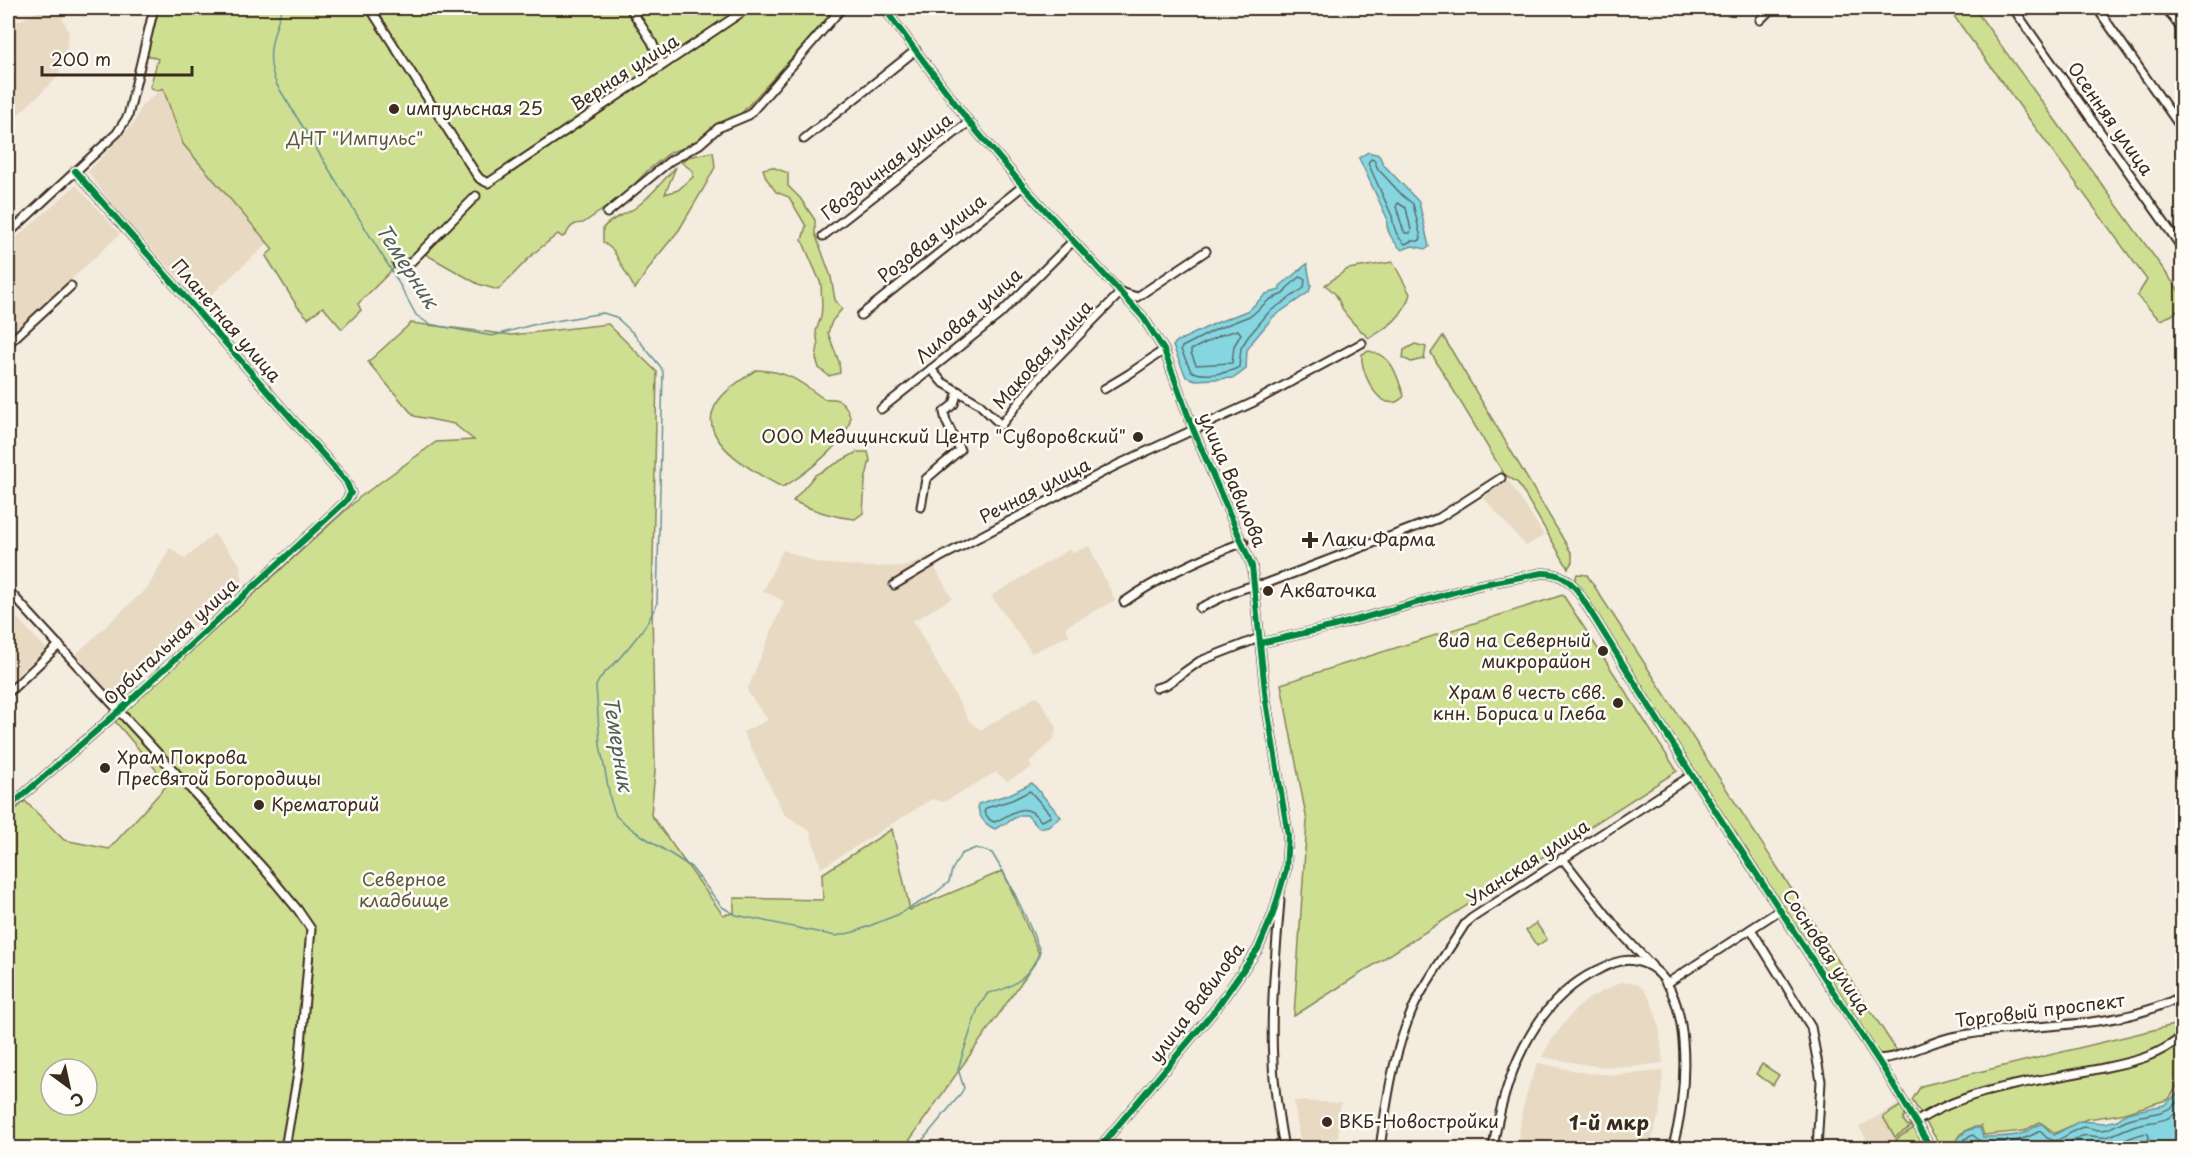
<svg xmlns="http://www.w3.org/2000/svg" width="2190" height="1156" viewBox="0 0 2190 1156" font-family="'Playpen Sans',sans-serif">
	<rect width="100%" height="100%" fill="#f3ecdf"/>
	<filter id="ink" filterUnits="userSpaceOnUse"><feTurbulence type="fractalNoise" baseFrequency=".0167" numOctaves="2"/><feDisplacementMap in="SourceGraphic" scale="12" xChannelSelector="R" yChannelSelector="G"/><feConvolveMatrix kernelMatrix="1 2 1 2 8 2 1 2 1" color-interpolation-filters="sRGB"/></filter>
	<g filter="url(#ink)">
		<g fill="#e7d9c2">
			<polygon points="46,8 56,8 59,14 61,14 69,33 63,65 60,67 57,78 8,124 8,26"/>
			<polygon points="163,88 183,144 268,243 202,303 119,213 88,172 134,123 142,105"/>
			<polygon points="76,185 120,234 8,338 8,245"/>
			<polygon points="1508,480 1544,535 1526,546 1483,497"/>
			<polygon points="214,534 239,563 243,581 112,701 73,657 148,587 170,548 185,559"/>
			<polygon points="1089,546 1115,600 1065,627 1069,635 1032,653 991,596 1070,549 1073,553"/>
			<polygon points="783,550 817,563 868,567 909,566 928,556 952,598 913,621 970,722 981,730 1037,696 1056,726 1054,739 1029,762 1032,767 1007,781 996,772 944,802 932,799 821,868 810,831 784,814 743,732 768,720 747,691 784,601 763,591"/>
			<polygon points="8,608 46,649 8,683"/>
			<polygon points="1621,982 1637,984 1644,990 1651,1001 1659,1026 1663,1063 1631,1067 1595,1066 1542,1057 1552,1039 1574,1011 1590,998"/>
			<polygon points="1538,1063 1586,1073 1615,1075 1663,1071 1659,1115 1649,1148 1518,1148 1522,1112 1529,1085"/>
			<polygon points="1294,1101 1341,1103 1337,1148 1301,1148"/>
			<polygon points="1903,1102 1931,1148 1872,1148 1859,1127"/>
		</g>
		<g fill="#cfdf92" stroke="#858458" stroke-width="1.5" fill-rule="evenodd">
			<path d="M159,8H837L738,117L722,122L693,145L671,152L648,170L623,196L583,223C574,223 570,226 566,235L562,237L558,234L534,253L498,290L478,284L420,251L403,266H396L358,304L361,310L342,329L323,307L308,318L297,306L266,256L273,249L183,144L163,88L157,91L150,87L158,59L147,55Z"/>
			<polygon points="1948,8 1974,8 2182,295 2182,306 2172,315 2160,320 2137,296 2147,280"/>
			<path d="M713,152L715,167L705,186L679,230L656,258L635,289L613,250L603,242V228C612,217 624,216 635,208C651,197 662,181 676,167L665,194L678,190L693,177V171L681,162L688,157Z"/>
			<polygon points="772,167 788,173 788,186 800,198 815,220 815,233 831,277 835,300 842,309 832,321 828,333 839,362 840,373 829,376 819,368 816,358 818,345 816,331 821,317 822,306 821,284 802,240 806,226 789,197 776,192 766,178 763,169"/>
			<path d="M1393,262L1410,294C1404,316 1389,327 1369,338C1362,332 1346,317 1342,308C1337,296 1337,294 1325,285L1348,269Z"/>
			<path d="M411,323L512,335L608,324L657,372L652,607L655,771L651,815L723,915L734,913V898L823,900L822,874L892,829L910,910L1003,871L1040,956L904,1148H8V816L25,801L64,840L109,849L168,784L115,721L360,497L436,442L474,440L454,424L414,416L368,362ZM51,1069H87V1105H51Z"/>
			<polygon points="1443,336 1572,554 1572,562 1568,568 1518,483 1504,474 1431,353"/>
			<polygon points="1415,344 1426,347 1424,359 1411,362 1403,358 1404,350"/>
			<path d="M1369,351C1394,356 1396,375 1404,396C1404,397 1397,402 1396,402C1376,407 1360,370 1362,354Z"/>
			<path d="M756,370C788,371 798,380 824,399C834,398 842,399 847,409C848,411 850,416 850,418C851,439 800,479 782,487C759,475 701,444 713,411C718,394 742,379 756,370Z"/>
			<path d="M857,452H868L870,460L865,481L863,513L855,519C832,517 814,511 793,501L815,475Z"/>
			<polygon points="1577,574 1587,575 1897,1051 1882,1058 1573,585"/>
			<polygon points="1563,595 1677,771 1294,1016 1307,821 1281,684"/>
			<polygon points="1536,923 1547,939 1537,946 1526,930"/>
			<path d="M2182,1023V1078L2169,1099L2121,1114L2087,1119L2055,1133L2040,1122L2024,1131L1984,1135L1981,1126C1967,1128 1955,1133 1954,1148H1942L1912,1100L1921,1086Z"/>
			<polygon points="1762,1064 1779,1075 1773,1085 1756,1074"/>
			<polygon points="1902,1105 1906,1111 1903,1120 1907,1125 1912,1126 1895,1137 1883,1117"/>
			<polygon points="1914,1128 1925,1147 1902,1148 1896,1139"/>
		</g>
		<g fill="#86d6e1" stroke="#689193" stroke-width="1.5">
			<path d="M1368,152L1379,155L1383,164L1419,202L1429,247L1426,249L1412,246L1402,250C1393,242 1385,230 1387,218L1359,158Z"/>
			<polygon points="1307,264 1311,285 1309,292 1273,317 1253,341 1247,350 1246,369 1234,378 1196,380 1186,377 1173,346 1176,342 1216,323 1249,310 1266,294 1280,290 1280,286"/>
			<path d="M1032,783L1061,817L1048,826L1039,828L1027,815H1020L995,829C984,824 978,817 978,804L1010,794Z"/>
			<path d="M2182,1080V1140L2162,1148H1956C1957,1135 1967,1128 1980,1128L1983,1137C1997,1136 2011,1138 2024,1133C2031,1131 2034,1125 2042,1124L2054,1135L2080,1121L2105,1123L2117,1120L2127,1113L2164,1105L2177,1094Z"/>
		</g>
		<g fill="none" stroke-linecap="round" stroke-linejoin="round">
			<g stroke="#596f6c" stroke-width="1.5">
				<path d="M1371,159L1374,160L1378,169L1402,195L1413,204L1421,238L1419,241H1411L1405,244C1396,237 1393,226 1392,216L1368,163Z"/>
				<path d="M1398,203L1406,208L1411,230L1410,233H1405C1400,224 1400,216 1396,207Z"/>
				<path d="M1300,277L1305,279L1304,288L1269,312L1248,337L1241,348L1239,367C1228,374 1203,377 1191,371L1181,350L1182,347L1219,328L1252,315L1269,300L1283,294L1287,288Z"/>
				<polygon points="1238,330 1241,334 1234,346 1232,363 1196,365 1191,353 1191,350 1221,335"/>
				<path d="M1030,791L1050,814V817L1041,821C1024,799 1014,814 994,822L990,820L984,812L986,808L1012,800Z"/>
				<path d="M1961,1148L1965,1139L1973,1135L1982,1143C2008,1141 2017,1144 2040,1131L2047,1138L2055,1141C2064,1139 2075,1128 2084,1127C2091,1127 2096,1131 2103,1130C2113,1128 2120,1122 2129,1119C2150,1112 2170,1117 2182,1095"/>
				<path d="M2057,1148C2066,1146 2073,1139 2082,1136C2089,1134 2097,1138 2105,1137C2115,1135 2122,1130 2131,1127C2151,1119 2164,1126 2182,1108"/>
				<path d="M2078,1148C2088,1143 2095,1147 2106,1146C2121,1144 2132,1135 2147,1133L2149,1136L2147,1148"/>
			</g>
			<path stroke="#689193" stroke-width="1.5" d="M282,8C273,36 264,57 277,85L396,278L416,315L429,324L492,336L532,325L603,313L616,317L632,332L660,366L663,372L657,603C648,626 633,642 617,661C609,669 600,675 596,686L600,745L611,802L616,816L633,830L691,867L722,907L736,915L836,936L854,932L897,915L933,895L949,882L952,870L961,854L976,848L992,853C1012,886 1026,915 1040,951C1031,974 1013,990 988,993L978,1008L958,1069L964,1088L960,1095L916,1148"/>
			<defs>
				<g id="minor">
					<polyline points="370,8 476,174 480,179 488,183 748,8"/>
					<polyline points="630,8 652,42 662,65"/>
					<polyline points="884,8 969,122 1023,186 1143,317 1164,350 1193,429 1252,566 1266,701 1288,835 1286,870 1273,914 1258,949 1215,1010 1099,1148"/>
					<polyline points="2013,8 2182,248"/>
					<polyline points="2097,8 2182,129"/>
					<polyline points="2166,8 2182,30"/>
					<polyline points="1760,20 1772,8"/>
					<polyline points="804,139 916,50"/>
					<polyline points="607,213 670,161 700,144 718,128 749,115 842,8"/>
					<polyline points="8,234 117,133 128,116 154,8"/>
					<polyline points="823,236 969,122"/>
					<polyline points="397,264 404,266 411,262 476,196"/>
					<polyline points="861,315 1023,186"/>
					<polyline points="8,344 71,286"/>
					<polyline points="931,369 942,382 978,403 1001,425 1043,372 1121,292 1137,297 1206,251"/>
					<polyline points="1104,389 1129,374 1164,350"/>
					<polyline points="881,409 999,315 1072,242"/>
					<polyline points="921,507 926,479 960,450 946,421 944,412 954,404 958,391"/>
					<polyline points="894,585 939,558 1117,465 1254,402 1362,343"/>
					<polyline points="8,590 264,869 298,910 311,929 299,1068 285,1148"/>
					<path d="M1124,602C1161,576 1201,558 1244,542"/>
					<path d="M1200,608C1221,598 1241,586 1265,584L1439,518L1501,478"/>
					<path d="M1260,643L1331,627L1479,585L1542,573C1558,573 1567,578 1577,590L1692,775L1887,1074L1931,1148"/>
					<polyline points="1156,688 1166,685 1200,661 1259,638"/>
					<polyline points="8,693 59,645"/>
					<polyline points="8,808 118,712 345,502 351,493 346,481 75,171"/>
					<polyline points="1562,858 1619,931 1652,966"/>
					<path d="M1280,900C1276,953 1270,1008 1273,1062C1274,1091 1279,1120 1284,1148"/>
					<polyline points="1751,929 1811,1027 1821,1081 1817,1148"/>
					<polyline points="1666,984 1780,910"/>
					<path d="M1877,1058C1892,1062 1933,1041 1952,1037C2028,1021 2112,1033 2182,996"/>
					<path d="M1916,1122C1967,1088 2034,1082 2093,1070C2126,1063 2156,1059 2182,1036"/>
					<path d="M1380,1148C1387,1099 1394,1047 1416,1002C1430,975 1449,950 1465,924L1472,918L1692,775"/>
					<path d="M1493,1148C1503,1082 1531,1003 1596,971C1608,965 1622,958 1635,961C1699,972 1687,1105 1672,1148"/>
				</g>
			</defs>
			<use href="#minor" stroke="#3b2a1e" stroke-width="11"/>
			<use href="#minor" stroke="#fdfcf7" stroke-width="7"/>
			<defs>
				<g id="cycleway">
					<polyline points="884,8 969,122 1023,186 1143,317 1164,350 1193,429 1252,566 1266,701 1288,835 1286,870 1273,914 1258,949 1215,1010 1099,1148"/>
					<path d="M1260,643L1331,627L1479,585L1542,573C1558,573 1567,578 1577,590L1692,775L1887,1074L1931,1148"/>
					<polyline points="8,808 118,712 345,502 351,493 346,481 75,171"/>
				</g>
			</defs>
			<use href="#cycleway" stroke="#fdfcf7" stroke-width="10"/>
			<use href="#cycleway" stroke="#00873e" stroke-width="6"/>
		</g>
	</g>
	<g fill="#3b2a1e" stroke="#fdfcf7" stroke-width="2">
		<circle cx="394" cy="109" r="6"/>
		<circle cx="1138" cy="437" r="6"/>
		<path d="M1307 531h6v6h6v6h-6v6h-6v-6h-6v-6h6z"/>
		<circle cx="1268" cy="591" r="6"/>
		<circle cx="1603" cy="651" r="6"/>
		<circle cx="1618" cy="703" r="6"/>
		<circle cx="105" cy="768" r="6"/>
		<circle cx="259" cy="805" r="6"/>
		<circle cx="1327" cy="1122" r="6"/>
	</g>
	<g text-anchor="middle" stroke-width="5" stroke-linejoin="round" paint-order="stroke">
		<g font-size="18" fill="#3b2a1e" stroke="#fdfcf7">
			<text transform="translate(625 73) rotate(-33)" y="6">Верная улица</text>
			<text transform="translate(2110 119) rotate(55)" y="6">Осенняя улица</text>
			<text transform="translate(887 167) rotate(-38)" y="6">Гвоздичная улица</text>
			<text transform="translate(932 239) rotate(-38)" y="6">Розовая улица</text>
			<text transform="translate(969 316) rotate(-41)" y="6">Лиловая улица</text>
			<text transform="translate(226 321) rotate(49)" y="6">Планетная улица</text>
			<text transform="translate(1043 355) rotate(-48)" y="6">Маковая улица</text>
			<text transform="translate(1232 480) rotate(67)" y="6">улица Вавилова</text>
			<text transform="translate(1035 491) rotate(-27)" y="6">Речная улица</text>
			<text transform="translate(171 642) rotate(-43)" y="6">Орбитальная улица</text>
			<text transform="translate(1528 863) rotate(-33)" y="6">Уланская улица</text>
			<text transform="translate(1826 952) rotate(57)" y="6">Сосновая улица</text>
			<text transform="translate(1197 1003) rotate(-53)" y="6">улица Вавилова</text>
			<text transform="translate(2040 1011) rotate(-7)" y="6">Торговый проспект</text>
		</g>
		<g font-size="18" fill="#3b2a1e" stroke="#fdfcf7" text-anchor="start">
			<text x="406" y="115">импульсная 25</text>
			<text x="1126" y="443" text-anchor="end">ООО Медицинский Центр "Суворовский"</text>
			<text x="1322" y="546">Лаки Фарма</text>
			<text x="1280" y="597">Акваточка</text>
			<text x="1591" y="647" text-anchor="end">вид на Северный<tspan x="1591" dy="21">микрорайон</tspan></text>
			<text x="1606" y="699" text-anchor="end">Храм в честь свв.<tspan x="1606" dy="21">кнн. Бориса и Глеба</tspan></text>
			<text x="117" y="764">Храм Покрова<tspan x="117" dy="21">Пресвятой Богородицы</tspan></text>
			<text x="271" y="811">Крематорий</text>
			<text x="1339" y="1128">ВКБ-Новостройки</text>
		</g>
		<g font-size="18" fill="#60573b" stroke="#fdfcf7">
			<text x="355" y="145">ДНТ "Импульс"</text>
			<text x="404" y="886">Северное<tspan x="404" dy="21">кладбище</tspan></text>
		</g>
		<g font-size="20" font-style="italic" fill="#525e58" stroke="#fdfcf7">
			<text transform="translate(407 266) rotate(57)" y="7">Темерник</text>
			<text transform="translate(618 744) rotate(81)" y="7">Темерник</text>
		</g>
		<g font-size="20" font-weight="bold" fill="#3b2a1e" stroke="#fdfcf7">
			<text x="1609" y="1130">1-й мкр</text>
		</g>
	</g>
	<rect width="2190" height="1156" fill="none" stroke="#fdfcf7" stroke-width="30"/>
	<rect x="15" y="15" width="2160" height="1126" fill="none" stroke="#3b2a1e" stroke-width="2" filter="url(#ink)"/>
	<g transform="translate(69 1087) rotate(147)"><circle r="28" fill="#fdfcf7" stroke="#afa8a0" stroke-width="1.5"/>
	<path d="M0-4.5L10 22L0 15L-10 22Z" fill="#3b2a1e"/>
	<text y="-9" font-size="16" font-weight="bold" text-anchor="middle" fill="#3b2a1e">С</text>
	</g>
	<path d="M42 66v9h150v-9" fill="none" stroke="#3b2a1e" stroke-width="3"/>
	<text x="51" y="66" font-size="18" fill="#3b2a1e" stroke="#fdfcf7" stroke-width="4.5" paint-order="stroke">200 m</text>
</svg>
